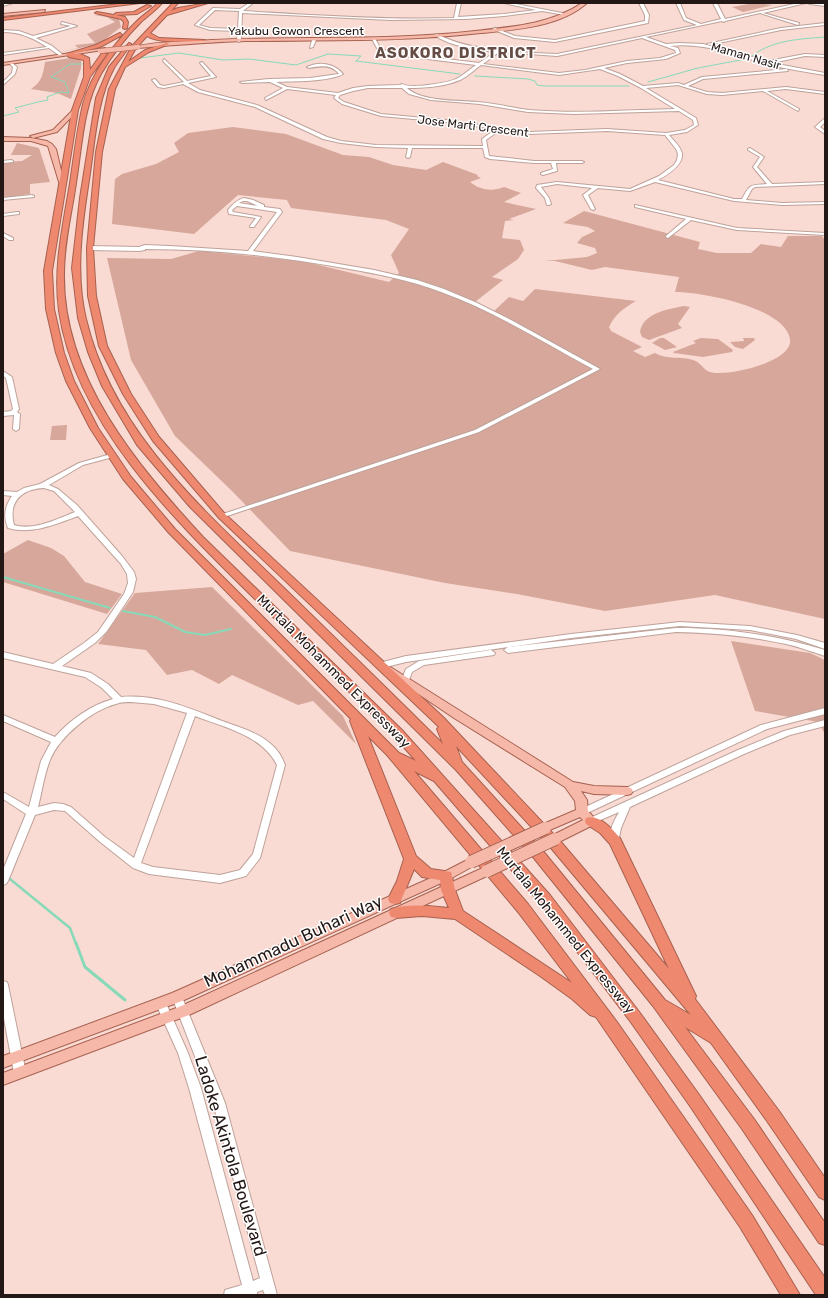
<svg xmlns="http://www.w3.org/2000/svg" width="828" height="1298" viewBox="0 0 828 1298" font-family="Rubik,sans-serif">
	<rect width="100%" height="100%" fill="#f9dbd3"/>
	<g fill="#d7a79b">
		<polygon points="754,3 773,5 743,12 732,7"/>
		<polygon points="94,15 108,15 119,19 121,27 99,44 56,53 78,48 75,45 95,43 87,34 115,22 107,17"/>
		<path d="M76,57L81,61V68L71,99L57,93L31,89C42,82 43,74 45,62Z"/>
		<path d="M233,127L286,134L343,155L369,157L393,165L426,170L443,162L478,175L477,176L481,178L470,182C480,190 492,192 504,187L521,193L504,202L536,209L509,219L514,220L505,221L502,238L520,240L524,250L518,259L492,277L503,280L475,302L494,311L509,297L523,301L535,289L636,301C624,308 615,314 609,327L611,331L642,347L633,351L645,357L655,353C667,360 681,356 693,360C701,362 703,370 710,372C726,377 794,362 790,339C784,307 702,292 675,292L679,277L605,267L592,270L555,261H545L587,257L597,253L595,248L577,243L582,237L595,231L588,227L563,223L584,211L700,242L698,249L717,253H751L761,244L781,247L788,236H822L825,240V619L715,595L605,611L517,594L445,583L290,551L233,492L175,436L131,360L107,258L171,259L199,251L302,261L389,282L399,273L391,255L409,229L386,220L291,208L287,200L238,195L194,234L112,224L115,179L122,174L156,164L179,152L174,143L188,133Z"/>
		<polygon points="17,143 39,148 50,182 30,184 30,194 3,198 3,162 22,161 32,155 11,155"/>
		<path d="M684,306L690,307L678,324L682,328L649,340L642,337L640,332C643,313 668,309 684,306Z"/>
		<polygon points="660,338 664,338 677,347 665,350 652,343"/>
		<polygon points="701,338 718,339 733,350 732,352 703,357 674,353 673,352 696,343 693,341"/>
		<polygon points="743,338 754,338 755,340 743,349 735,347 730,342 744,341"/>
		<polygon points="67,425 66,440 50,440 52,426"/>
		<polygon points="28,540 51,548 64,556 85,582 122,594 107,614 3,582 3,554"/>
		<polygon points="212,587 343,716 356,744 313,701 298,705 232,675 219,684 192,670 167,675 146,650 98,644 135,593"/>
		<polygon points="731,641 810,653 825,660 825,734 818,722 755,711"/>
	</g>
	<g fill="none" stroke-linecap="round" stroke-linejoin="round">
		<g stroke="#88d9b8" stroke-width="1">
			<path d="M752,56C772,40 800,39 825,37"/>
			<polyline points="140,58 179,53 223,60 249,59 296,65 328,54 361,56 356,61"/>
			<polyline points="356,61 460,74"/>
			<polyline points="475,76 528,79 535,81 537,85 544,86 629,86"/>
			<polyline points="648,82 698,68 746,59"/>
			<path d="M3,116L19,112L15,108C27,105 36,102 48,100L47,97L60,92L69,93L65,82L51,77L70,64H82"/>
		</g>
		<g stroke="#88d9b8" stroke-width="2">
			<polyline points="3,577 110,608"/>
			<polyline points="123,611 155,617 185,632 205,635 231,629"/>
		</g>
		<polyline stroke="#88d9b8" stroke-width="2.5" points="10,879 70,928 76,944"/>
		<polyline stroke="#88d9b8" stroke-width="3" points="76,943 85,967 125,1000"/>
		<defs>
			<g id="minor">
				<polygon points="7,3 13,3 3,6 3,4"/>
				<path d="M249,3H253L243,11C313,15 384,20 454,18L457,3H461L458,17L504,14L536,10L504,3H511L567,14L565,15L542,11L504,16L466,19L391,20L242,13L241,41L239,42L237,41L238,31L210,30L195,25L213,8L240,9ZM215,10L239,11L238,29L210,28L199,25Z"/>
				<polygon points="639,3 643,3 649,15 648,23 555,42 514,38 492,29 495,28 515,36 555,40 645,21 645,15"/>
				<path d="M676,3H680L686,18L701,24L721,19L713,3H717L725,19L799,3H806L763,13L799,23L798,25L760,13L725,21L724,22L722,21L646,37L666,44L679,43L703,44L768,61L805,54L825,55V57L805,56L772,63L825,73V75C806,72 786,69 767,64C735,55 704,42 670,46L678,48L680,53L666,59L627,63L604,68L620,74L643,86L678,83L684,85L702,77L787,69L788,71L703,79L688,86L707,92L722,93L786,87L825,92V94L786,89L767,91L799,109L798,111L763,91L722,95L707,94L678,85L646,88L696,118L698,125L687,132L669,135C673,140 680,146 682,153C684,165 667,175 658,180L734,199H742C750,184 750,185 767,184L753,167L760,157L748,150V149L750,148L764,157L757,167L772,184L825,182V184L755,187L752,189L746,200L782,203L825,202V204L782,205L734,201L655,182L630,191L598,188L588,195L595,209L593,210L591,209L583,195L592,188L557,184L541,187L549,198L551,204L549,205H547L545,198L536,188L537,185L557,182L630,189L659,176L674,165L677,160L678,154L676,149L665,135L607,131L529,134L500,130L486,140L489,156L534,161H582L584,162L582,163H556L557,171L543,175L541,174V173L553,169L551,163H534L490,159L485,157L483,148H412L410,157L408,158L406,157L408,148L376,147L341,143L323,139L255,107L198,92L183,84L164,88L158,87L152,80L155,79L160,85L164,86L184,82L163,61L164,59L187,81L211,76L200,63L202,62L216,77L188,83L200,90L257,105L327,137L341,141L376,145L483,146L482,139L496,129L446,122L381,116L342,104L334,98L336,95L287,89L266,100L265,98L283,88L270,82L242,83L240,82L269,79L310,78L339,74C331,64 320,66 309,68L307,67C319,61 334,63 343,74C329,82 293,81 276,82L287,87L338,93L353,88L368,86L400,85L402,84C411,89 449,83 458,78C465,74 470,69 476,65L387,54L378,50L372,39L375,38L380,48L389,52L479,63L495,52C475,49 451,47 434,35L437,34C456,44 477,48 498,50L500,49L502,50L512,52L557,54L697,25L684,20ZM642,38L675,50L676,53L660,58L627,61L585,70L559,73L483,64L499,52L557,56ZM481,65L559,75L600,69L618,76L641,88L675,109C627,110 577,114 529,110C512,108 495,103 477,102C458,100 421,102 407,88C424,88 444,87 460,80C467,77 474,70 481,65ZM368,88H402L409,94L431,100L480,104L528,112L574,114L679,111L693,120L694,125L685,130L666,133L607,129L529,132L446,120L381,114L344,102L338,98L340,95L353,91Z"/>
				<polygon points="808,3 825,4 825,6 810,4"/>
				<path d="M62,22L77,26L36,38L52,46L62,54V56H60L49,48L3,55V53L47,47C33,38 20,32 3,32V30L19,31L33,36L71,26L61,24Z"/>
				<polygon points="825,23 825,25 781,30 709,45 707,44 781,28"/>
				<polygon points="314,39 316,40 313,47 310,48 312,40"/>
				<polygon points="11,62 17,67 15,74 3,85 3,82 12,73 13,67 9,63"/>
				<polygon points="824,119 825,119 825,122 820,127 825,131 825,134 815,127"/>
				<polygon points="11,160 13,161 13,162 3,163 3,161"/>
				<polygon points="32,195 34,196 34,197 3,200 3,198"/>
				<path d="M244,198L253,200L264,205V207L280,209L282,212L253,251L297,257L374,270L417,280L444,289L475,302L511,320L600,369L479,432L224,517H220L218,516L220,515L475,430L593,369C543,342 494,311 441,292C410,280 377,274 344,268C278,256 212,249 145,249V250L139,251L90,250L87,248L90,246L139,247L145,245L170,246L248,251L277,212L237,206L232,210L233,212L261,217L254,227H250V226L256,218L229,214L228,210C233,204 237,200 244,198ZM243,201H247L258,206L239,203Z"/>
				<polygon points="635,205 737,228 825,233 825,235 737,230 691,220 668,238 666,237 666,236 686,219 635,207"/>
				<polygon points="17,212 19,212 19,214 3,216 3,214"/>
				<polygon points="3,233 13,238 13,240 9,240 3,236"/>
				<polygon points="3,371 12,377 19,409 17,412 20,414 19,429 16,431 13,429 14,415 3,416 3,412 11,411 13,409 6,378 3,376"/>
				<path d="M111,454L113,455V457L83,465L49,485L58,489L77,505L122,556L134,572L136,579L133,592L107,631L95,643L62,666L91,673L108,684L121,697C157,694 189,708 222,721C239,727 258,732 272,745C278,750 282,757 285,765L260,858L246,876L220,883L149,874L133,868L99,841L65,811L54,810L35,815L8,881L6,884L3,885V870L26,814L3,799V792L29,807L41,761L51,742L3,721V715L55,737C70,720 91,705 113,699L102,688L85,677L3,658V652L53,664L84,643L98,632L124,594L128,583L127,574L121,564L78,516C56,524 32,535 8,528C3,516 5,506 12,496L3,495V491L17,492L24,488L40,484L79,463ZM44,488L54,491L75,512C57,519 34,531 14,525C8,502 21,489 44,488ZM131,702L154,704L187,713L134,858L105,837L71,807L63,804L54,803L38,807C42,792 44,775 50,760C59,737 92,710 116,704C121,702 126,702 131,702ZM195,716C223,727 262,735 277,765L253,854L240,870L220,875L153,867L141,863Z"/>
				<polygon points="680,622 750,626 797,635 825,643 825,649 796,639 750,630 680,626 571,638 406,662 382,668 378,665 379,663 406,656 571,634"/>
				<path d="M676,628C727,628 776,635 825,650V656C812,652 800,647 786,644C750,636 713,633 676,632L508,653L504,650L508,647Z"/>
				<polygon points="491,650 495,653 494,655 424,665 412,672 406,688 403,689 399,686 406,669 419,661"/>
				<polygon points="825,708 825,714 767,729 585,814 579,814 577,812 579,810 761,725"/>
				<path d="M825,720V726L790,735L744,754L630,807L621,828L618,843L615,844L612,843C607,833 614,821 619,812L591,824L588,823L586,821L588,819L738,750L784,731Z"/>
				<polygon points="3,981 7,982 8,985 26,1073 24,1076 20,1078 16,1076 14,1073 3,1013"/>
				<polygon points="177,993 181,994 182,997 225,1103 277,1295 265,1295 263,1290 257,1292 257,1295 224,1295 225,1290 242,1285 189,1088 178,1053 156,1004 157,1001 161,1000 165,1001 188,1053 201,1088 253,1281 260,1278 213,1103 172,997 173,994"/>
			</g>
			<g id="major">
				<path d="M582,3H587C560,27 515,30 481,33C403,42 325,40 247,41C211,42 174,45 138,48L136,47C145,42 197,41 211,40C299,36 387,41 475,31C512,27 551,24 582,3Z"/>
				<polygon points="45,10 44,12 3,16 3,14"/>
				<polygon points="105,48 103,50 3,65 3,63"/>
				<polygon points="75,108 77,111 57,132 33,138 30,136 53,130"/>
				<polygon points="3,137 31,138 47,141 52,144 56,149 64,183 59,182 48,146 31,141 3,141"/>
				<polygon points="384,663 573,782 594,786 627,787 631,788 633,791 631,794 627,795 594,794 581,791 587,800 588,811 597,821 595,824 559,842 555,843 551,842 549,839 551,836 583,820 580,817 545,832 541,831 539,828 541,825 576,810 575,801 565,787 454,718 380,668 379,666 380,664"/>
				<polygon points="471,858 475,859 477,862 475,865 450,879 182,1001 3,1068 3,1056 172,993 442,873"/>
				<polygon points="487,866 491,868 493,871 491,874 189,1015 3,1085 3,1073 179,1007"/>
			</g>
			<g id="highway">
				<polygon points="127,3 140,3 3,20 3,18"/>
				<path d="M158,3H162C156,10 149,15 142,21C126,37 112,55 101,74C83,106 82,147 76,183C72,212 64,242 64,273C62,377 137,465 203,537L402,730L550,895L640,1013L700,1096L825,1278V1295H816L690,1106L630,1021L540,903L434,781L414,771L528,904L617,1022L752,1215L800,1295H781L740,1227L596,1017L590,1015L572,999L540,976L455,919L422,916L396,918L391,917L389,913L391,909C409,903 430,906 449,908L441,890L440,880L422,877L414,869L400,903L395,904L390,903L388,899L397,881L404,859L350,721L351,719L169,533L123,479L90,428L66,381L56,353L46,309L44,271L72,110L84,77V60L69,57L66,54L96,45L120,33L122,35L100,47L73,54H80L89,58L90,70L102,53L107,54L90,77L78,110L52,271L54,309L64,353L74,381L98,428L131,477L175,529L399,753L416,761L394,736C349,692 305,648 261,605C181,526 76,427 59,311C53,267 63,226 70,183C74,156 77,130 83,104C92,72 115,42 139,19C145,14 152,9 158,3ZM368,736L387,755L518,912L572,983L463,911L455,890L451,872L431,869L416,856Z"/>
				<path d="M173,3H178L171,11L178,8L208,3L167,15L150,33L159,38L205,40L203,41C189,41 158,44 147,36L136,48L128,62L145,50L167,43L169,44L149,52L125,67L115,89L102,152L93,248L96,296L107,346L131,394L159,437L225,514L443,717L561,842L669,969L610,844L600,833L586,824L585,821L586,818C599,814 612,829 620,838L696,996L695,999L779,1111L825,1178V1200L819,1197L767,1121L711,1043L685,1027L754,1119L825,1223V1245L819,1243L742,1129L653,1006L533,857L456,770L190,507L137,445L102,386L88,352L78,318L72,268L80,198L96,98L109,67L129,43L131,44C126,52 119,60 114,68C96,102 95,143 89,180C82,225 75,274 86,319C113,433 205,511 285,589C338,641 391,692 443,744L437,729L439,727L435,723L219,518L153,441L123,394L99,346L88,296L87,248L96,152L109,89L132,46ZM456,746L551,848L691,1015L665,1000L543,851L462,762Z"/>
				<polygon points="147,5 151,6 137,14 116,15 125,17 128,22 127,28 125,29 123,28 124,22 121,19 95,13 97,12 114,15 116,13 134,12"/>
			</g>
		</defs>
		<use href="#minor" stroke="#bea29a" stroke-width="2"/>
		<use href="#major" stroke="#a76150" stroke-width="2"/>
		<use href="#highway" stroke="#a76150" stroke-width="2"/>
		<use href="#minor" fill="#fff" fill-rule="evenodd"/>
		<use href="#major" fill="#f5b8a9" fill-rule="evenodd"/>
		<use href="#highway" fill="#ee886f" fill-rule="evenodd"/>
		<defs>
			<polyline id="major-bridge-far1" points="100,51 138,47"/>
			<g id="major-bridge">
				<polyline points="471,862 545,828"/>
				<polyline points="487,871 555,839"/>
			</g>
		</defs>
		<use href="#major-bridge-far1" stroke="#a76150" stroke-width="5.5" stroke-linecap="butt"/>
		<use href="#major-bridge" stroke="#a76150" stroke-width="14" stroke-linecap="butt"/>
		<use href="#major-bridge-far1" stroke="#f5b8a9" stroke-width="4.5"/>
		<use href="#major-bridge" stroke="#f5b8a9" stroke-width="12"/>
	</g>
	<g text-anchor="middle" stroke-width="3" stroke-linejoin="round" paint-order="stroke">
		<g font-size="12" fill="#231815" stroke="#fff">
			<text x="296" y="35">Yakubu Gowon Crescent</text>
			<text transform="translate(746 56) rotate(16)" y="4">Maman Nasir</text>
			<text transform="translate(473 126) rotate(7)" y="4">Jose Marti Crescent</text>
		</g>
		<g font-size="14" fill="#231815" stroke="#fff">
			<text transform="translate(334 671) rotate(45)" y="5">Murtala Mohammed Expressway</text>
			<text transform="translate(566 930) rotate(51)" y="5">Murtala Mohammed Expressway</text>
		</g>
		<g font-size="15" font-weight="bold" letter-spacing="1" fill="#654c45" stroke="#fff">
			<text x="456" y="58">ASOKORO DISTRICT</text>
		</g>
		<g font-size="17" fill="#231815" stroke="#fff">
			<text transform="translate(293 941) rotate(-25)" y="6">Mohammadu Buhari Way</text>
			<text transform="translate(231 1156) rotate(73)" y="6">Ladoke Akintola Boulevard</text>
		</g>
	</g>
	<rect width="828" height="1298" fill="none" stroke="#231815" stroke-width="8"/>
</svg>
